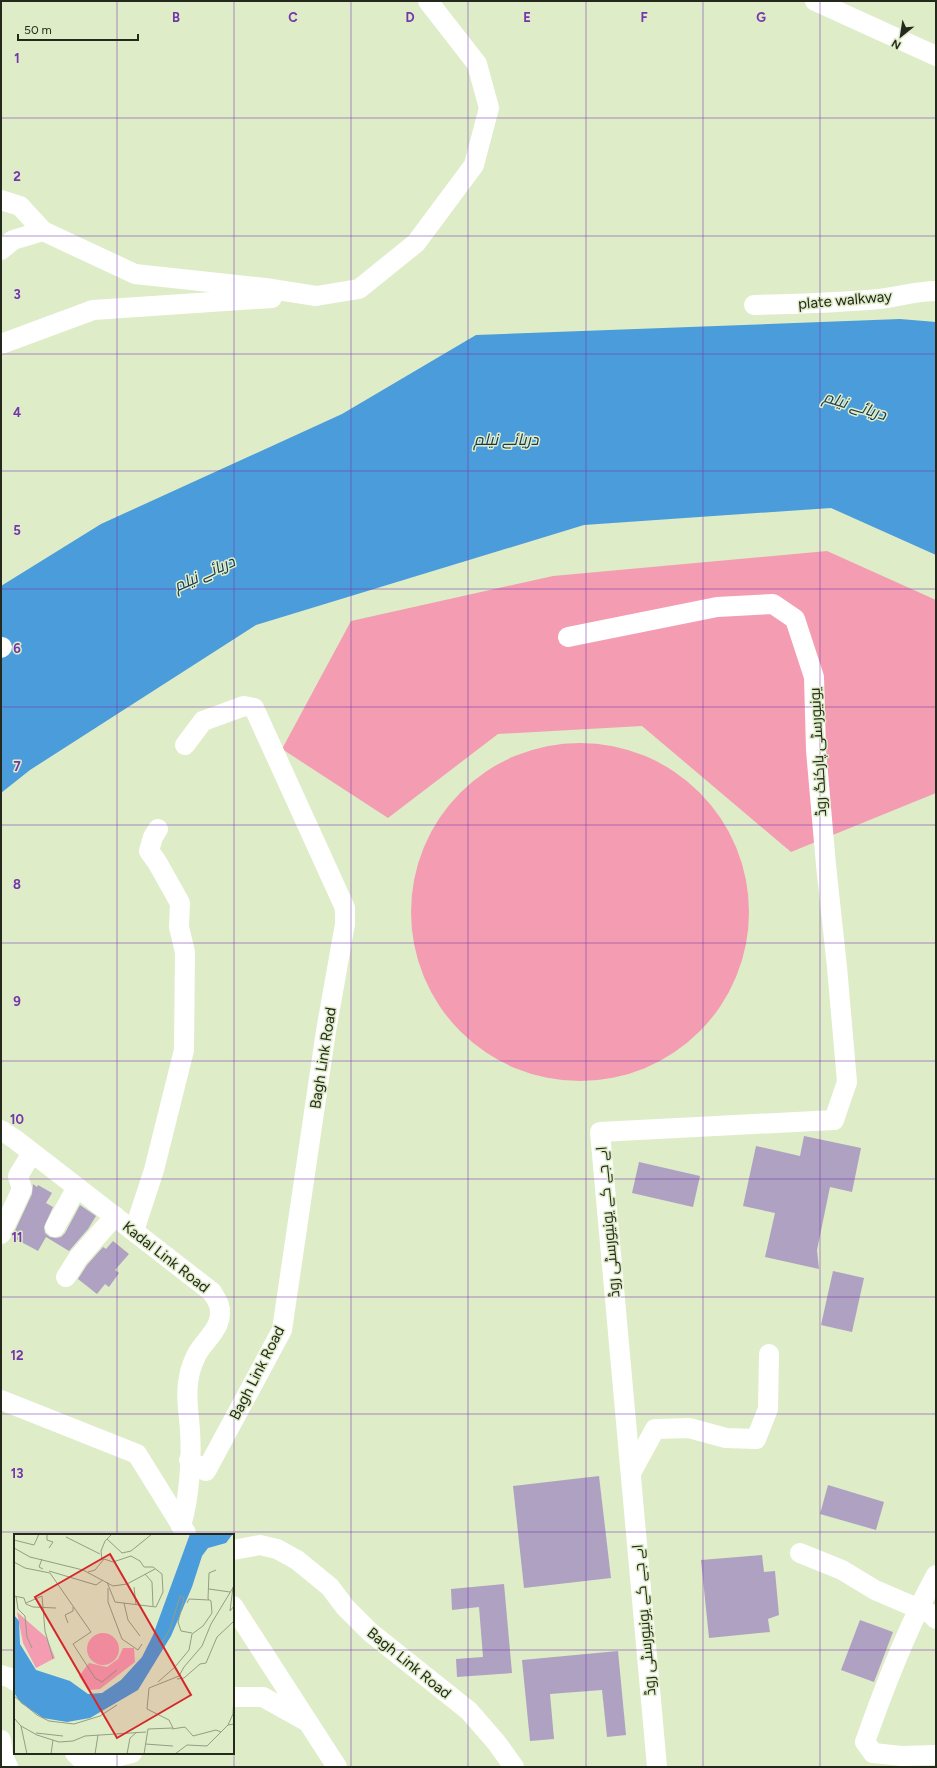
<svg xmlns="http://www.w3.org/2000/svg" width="937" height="1768" viewBox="0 0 937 1768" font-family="Figtree,Cairo,sans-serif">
	<rect width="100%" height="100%" fill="#deecc8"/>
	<g fill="#f49db2">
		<polygon points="827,551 936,600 936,793 791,852 642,726 498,734 388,818 282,749 351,621 553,576"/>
		<circle cx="580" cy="912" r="169"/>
	</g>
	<polygon fill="#4b9cda" points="900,319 936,322 936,555 831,508 584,525 256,625 30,770 1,793 1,586 101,524 342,414 476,335"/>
	<g fill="#afa1c2">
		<polygon points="804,1136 861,1148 852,1192 830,1187 817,1250 819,1269 765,1257 775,1213 743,1206 756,1146 800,1156"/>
		<polygon points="639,1162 700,1176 693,1207 632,1193"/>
		<polygon points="33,1184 37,1187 38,1185 52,1193 46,1203 53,1207 44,1227 45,1233 50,1237 56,1238 61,1237 65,1233 80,1205 96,1216 88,1229 69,1251 46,1237 38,1251 12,1237 32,1194"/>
		<polygon points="113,1241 129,1254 115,1270 119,1273 109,1287 105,1284 97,1294 78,1279 87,1265 103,1247 106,1249"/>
		<polygon points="833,1271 864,1278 852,1332 821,1325"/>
		<polygon points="599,1476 611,1578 524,1588 513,1486"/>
		<polygon points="828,1485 884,1502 876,1530 820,1514"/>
		<polygon points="762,1555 764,1572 775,1571 779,1615 768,1619 770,1632 709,1638 701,1560"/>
		<polygon points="504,1584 512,1673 457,1677 456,1659 483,1657 479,1607 452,1610 451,1589"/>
		<polygon points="860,1620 893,1632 874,1682 841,1670"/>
		<polygon points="618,1651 626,1735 607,1737 602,1690 550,1694 554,1739 530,1741 522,1660"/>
	</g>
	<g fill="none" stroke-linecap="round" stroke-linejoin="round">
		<g stroke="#fff" stroke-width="20">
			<polyline points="815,1 936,56"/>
			<polyline points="1,200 20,206 43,231"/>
			<polyline points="1,250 13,240 43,231 135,274 265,288 316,296 359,289 416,243 474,165 489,108 477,64 428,1"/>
			<path d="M754,305C795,304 837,303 879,299C898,297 916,291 936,291"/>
			<polyline points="1,344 93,310 272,298"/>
			<polyline points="568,637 717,607 773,604 795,619 814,677 816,750 826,865 837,967 847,1082 834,1120 600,1132 657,1767"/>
			<polyline points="1,648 2,647"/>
			<polyline points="185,745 203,721 244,706 254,708 345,908 345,924 326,1031 282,1330 206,1471 189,1460"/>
			<path d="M1,1130L16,1140L212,1292C214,1296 218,1301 219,1305C225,1326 206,1338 197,1354C194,1360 190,1369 189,1377C185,1395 189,1413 190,1431C192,1460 189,1499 181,1526"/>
			<polyline points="55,1227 77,1187"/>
			<polyline points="134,1231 154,1170 184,1050 185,952 179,927 180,903 157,862 149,851 153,837 158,829"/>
			<polyline points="1,1234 22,1189 18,1176 32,1153"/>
			<polyline points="66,1277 78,1258 115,1216"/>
			<polyline points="1,1400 137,1454 186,1533"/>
			<polyline points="631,1473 655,1429 689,1428 726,1438 756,1439 768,1409 769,1354"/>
			<polyline points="233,1550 260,1545 277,1549 297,1560 330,1587 345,1607 370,1632 469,1711 496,1742 514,1767"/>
			<polyline points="800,1553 842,1570 875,1590 931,1614 936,1619"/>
			<path d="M936,1575C907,1628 885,1685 865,1742L873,1753L902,1756L936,1755"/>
			<polyline points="233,1606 337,1767"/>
			<polyline points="1,1675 11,1678 15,1681"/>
			<polyline points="233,1697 263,1697 306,1721"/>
			<polyline points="1,1740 3,1756 8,1767"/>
			<polyline points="75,1753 80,1758 103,1760 132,1753"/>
		</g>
	</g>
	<path fill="none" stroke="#7436ab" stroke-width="1" stroke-opacity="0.55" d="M117,1V1535M234,1V1767M351,1V1767M468,1V1767M586,1V1767M703,1V1767M820,1V1767M1,118H936M1,236H936M1,354H936M1,471H936M1,589H936M1,707H936M1,825H936M1,943H936M1,1061H936M1,1179H936M1,1297H936M1,1414H936M1,1532H936M1,1650H15M233,1650H936M117,1753V1767"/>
	<g text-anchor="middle" stroke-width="3" stroke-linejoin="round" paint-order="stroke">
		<g font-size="15" fill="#24291b" stroke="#deecc8">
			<text transform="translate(845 300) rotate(-5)" y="5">plate walkway</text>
			<text transform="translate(818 752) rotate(-93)" y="5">یونیورسٹی پارکنگ روڈ</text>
			<text transform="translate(323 1058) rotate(-81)" y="5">Bagh Link Road</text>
			<text transform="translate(608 1222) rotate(-95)" y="5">اے جے کے یونیورسٹی روڈ</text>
			<text transform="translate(166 1257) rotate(38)" y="5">Kadal Link Road</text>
			<text transform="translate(257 1373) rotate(-63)" y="5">Bagh Link Road</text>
			<text transform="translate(644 1620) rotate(-95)" y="5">اے جے کے یونیورسٹی روڈ</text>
			<text transform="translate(409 1663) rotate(39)" y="5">Bagh Link Road</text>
		</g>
		<g font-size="16" font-style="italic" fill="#143650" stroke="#deecc8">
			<text transform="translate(855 405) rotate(17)" y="6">دریائے نیلم</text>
			<text x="506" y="445">دریائے نیلم</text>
			<text transform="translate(204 573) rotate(-24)" y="6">دریائے نیلم</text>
		</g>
	</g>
	<g transform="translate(14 1534)">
		<rect width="220" height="220" fill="#deecc8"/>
		<path d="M3,78L33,104L41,124L22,134L9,109ZM73 115a16 16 0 1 1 32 0a16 16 0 1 1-32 0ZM109,114H120L121,128L86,155L74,156L65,142L75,129L93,133L104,125Z" fill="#f49db2"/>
		<path d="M176,0L218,1L212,9L194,14L188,22L178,53L157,102L124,156L76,184L53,188L29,184L7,169L0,159V81L5,87L6,110L22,136L56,147L74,160L88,159L107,146L128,123L139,101Z" fill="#4b9cda"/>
		<path fill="none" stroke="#949e83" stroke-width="1" d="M33,0V6L39,8L35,14M52,3L86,20M93,5L108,19L117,17L138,0M0,6L20,11L25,0M0,14L16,23L69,36L99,52L113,50L141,35M28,25L25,33L29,35M88,26L87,17L91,7L98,0M0,28L11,34L36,39L77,98L59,110L81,144L88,148L103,136M35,37L82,51L89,46M74,38L81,36L90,25L99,28L117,22L126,27L130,33H139L148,40L149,58L142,73L101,68L93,48M131,40L138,48L139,72M120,53L122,71M219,53L216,77L220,72M94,54V68L108,105L124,116L128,110M195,55L216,58M0,62L10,64L12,70L19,73L42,74M2,62L4,75L11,82L13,103L18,114M12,69L28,62L31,97L39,125M110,69L114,86L126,102M173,69L175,65L195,66M54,89L51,81L59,77V73M147,110L156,95L166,62L170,64L164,88L167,97L178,99M163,145L170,144L186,130L192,129L203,103L220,87M144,148L161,133L175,116L178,100L189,92L198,79L197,67L194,65L195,39L202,36M0,162L23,181L35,187L60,190L86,182L103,171M0,184L7,192L23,201L45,208L59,207L71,202L132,198M214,191L219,180L220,162M7,192L13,220M158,195L171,193L179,202L202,196L207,198M22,199L49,202M131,210L159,212M37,220L39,206M81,220L84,201M113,220L116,204L123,198M130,220L134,195L159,194L155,186L133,175L135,154L165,142L170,133L188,112L197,90L220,52M161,220L173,211L193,212L214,191L220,190"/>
		<path fill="#d62828" fill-opacity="0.15" stroke="#d62828" stroke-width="2" d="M96,20L177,161L103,204L21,63Z"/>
		<rect width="220" height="220" fill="none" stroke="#24291b" stroke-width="2"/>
	</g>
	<g font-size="13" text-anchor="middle" font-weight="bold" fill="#7436ab" stroke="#deecc8" stroke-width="3" stroke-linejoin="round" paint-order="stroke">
		<text x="176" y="22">B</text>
		<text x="293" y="22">C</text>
		<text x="410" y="22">D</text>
		<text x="527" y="22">E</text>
		<text x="644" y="22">F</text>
		<text x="761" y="22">G</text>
		<text x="17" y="63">1</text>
		<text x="17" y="181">2</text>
		<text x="17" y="299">3</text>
		<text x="17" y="417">4</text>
		<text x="17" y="535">5</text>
		<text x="17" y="653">6</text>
		<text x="17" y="771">7</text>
		<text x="17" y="889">8</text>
		<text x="17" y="1006">9</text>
		<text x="17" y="1124">10</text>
		<text x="17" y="1242">11</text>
		<text x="17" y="1360">12</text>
		<text x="17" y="1478">13</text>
	</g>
	<rect width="937" height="1768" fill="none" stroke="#24291b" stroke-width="4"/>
	<g transform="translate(901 36) rotate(210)" stroke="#deecc8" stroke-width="3" paint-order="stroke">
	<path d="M0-3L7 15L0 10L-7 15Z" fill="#24291b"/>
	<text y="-6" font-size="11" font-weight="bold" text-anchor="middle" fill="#24291b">N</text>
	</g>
	<path d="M18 34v6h120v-6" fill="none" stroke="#24291b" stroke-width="2"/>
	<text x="24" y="34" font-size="12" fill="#24291b" stroke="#deecc8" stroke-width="3" paint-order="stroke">50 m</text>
</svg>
